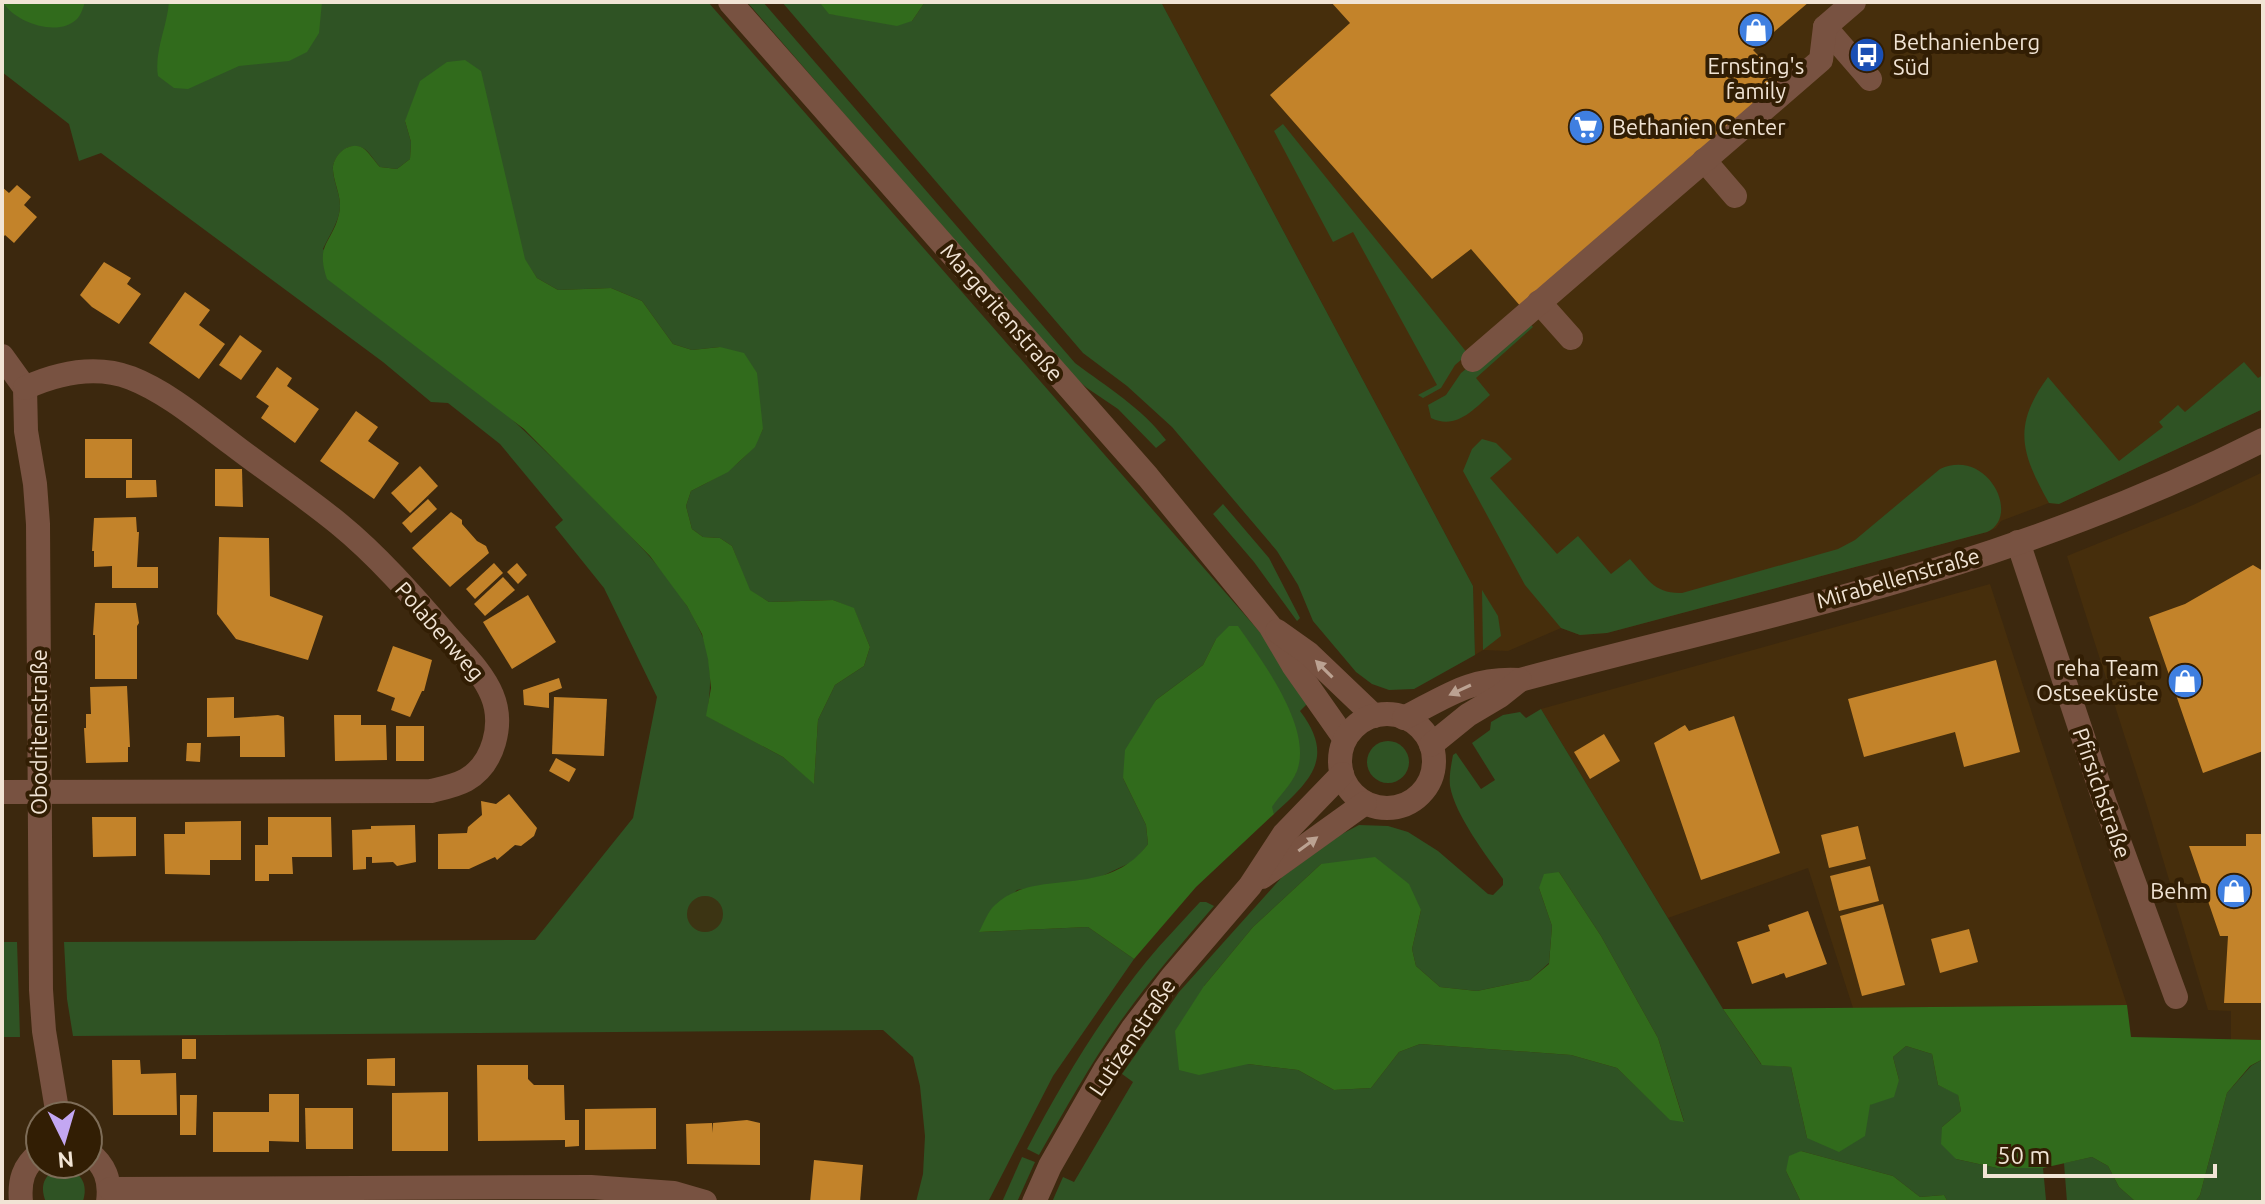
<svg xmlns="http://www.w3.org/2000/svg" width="2265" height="1204" viewBox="0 0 2265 1204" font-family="Ubuntu,sans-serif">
	<rect width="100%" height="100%" fill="#3c280e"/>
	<g fill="#462e0c">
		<polygon points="1161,2 2263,2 2263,409 2059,504 2049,503 2001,521 1996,528 1987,532 1607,633 1580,635 1561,628 1508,651 1483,650 1475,655 1473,586"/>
		<polygon points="2263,472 2263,1040 2231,1040 2231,1011 2208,1010 2147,806 2067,556 2193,505"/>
		<polygon points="1990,584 2127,1005 1853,1008 1808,868 1668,918 1541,709"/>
	</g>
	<g fill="#2f5324" fill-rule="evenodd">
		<path d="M2,2H708L1266,639L1308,703L1300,711C1336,758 1310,781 1274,814L1271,807L1296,773L1216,639L1203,665L1156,700L1123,778L1146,825L1148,844L1136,860L1098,878L1017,890L980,932L1088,927L1134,959L1053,1076L988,1202H916L923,1174L925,1136L920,1086L913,1057L883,1030L73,1036L67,999L64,942L535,940L633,818L657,697L604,588L555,527L563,520L500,444L448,403L431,402L383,362L101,153L79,161L69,124L2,72ZM405,121L525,260L537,278L558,290L611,288L642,301L673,344L692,350L720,347L763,429C748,463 722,475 691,491L686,506L692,529L703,537L720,538L732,546L749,590L769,602L833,600L854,609L870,647L864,666L835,685L818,720L814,783L783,757L707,716C711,688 713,659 701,633C678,579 631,537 591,496C505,409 414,330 323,249C328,238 336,226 339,214C343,198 334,186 333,170C332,157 348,140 363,148C369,151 375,162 380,167L397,169L410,159L411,142Z"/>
		<path d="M747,2H763L1075,363C1107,387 1142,408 1166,440L1156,448L1118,409L1087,388L1068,372Z"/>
		<polygon points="782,2 819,2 830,14 912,21 925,2 1161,2 1473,586 1475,655 1414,689 1389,690 1372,684 1356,672 1313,621 1298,585 1277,551 1172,427 1127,386 1083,353"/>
		<polygon points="1283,124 1468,354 1455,365 1441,388 1423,398 1418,395 1437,385 1353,232 1333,242 1274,131"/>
		<path d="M1527,320L1533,327L1476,378L1490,395C1473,410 1456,430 1431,418L1428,405L1446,395L1461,373Z"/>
		<path d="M2244,362L2258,378L2263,375V409L2059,504L2049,503C2021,453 2012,426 2048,377L2119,461L2163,427L2159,422L2178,405L2185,412Z"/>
		<path d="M1482,439L1496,443L1512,459L1490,478L1557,554L1578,536L1611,574L1630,559C1647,578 1654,594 1682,593L1838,549L1855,540L1940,469C1987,447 2022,516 1987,532L1607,633L1580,635L1561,628L1525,585L1463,471L1472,449Z"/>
		<polygon points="1223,504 1269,558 1300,618 1297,621 1254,562 1213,514"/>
		<polygon points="1482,590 1498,616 1501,636 1483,650"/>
		<path d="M1541,709L1723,1009L1761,1064L1791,1067L1807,1138L1870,1105L1899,1080L1893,1057L1906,1046L1932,1054L1938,1085L1958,1094L1961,1111L1942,1127L1956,1159L1997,1168H2043L2046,1200L2032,1202H1948L1944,1195L1920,1197L1893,1176L1801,1151L1786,1171L1801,1202H1052L1063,1177L1074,1182L1133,1082L1122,1074L1179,992L1282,877L1340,835L1359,825L1388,826L1408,832L1438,851L1488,894L1493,895L1503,885V879C1486,855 1455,815 1450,786C1449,776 1451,766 1453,755L1456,753L1481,789L1495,780L1472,743L1490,730L1491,722L1503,715L1520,712L1526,718ZM1321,864L1421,910L1412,949L1416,966L1440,987L1477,991L1530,980L1549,963L1552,926L1539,888L1559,872L1601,936L1658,1038L1684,1121L1670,1119L1617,1068L1571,1055L1420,1044L1399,1052L1371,1088L1334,1090L1298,1070L1248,1064L1204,986L1253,927Z"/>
		<circle cx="1388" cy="762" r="21"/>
		<path d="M1200,902H1206L1214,906C1181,944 1149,981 1120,1022C1090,1064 1065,1110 1039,1155L1027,1149C1061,1084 1100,1019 1146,962C1163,941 1182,922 1200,902Z"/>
		<polygon points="2,942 17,942 20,1037 2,1037"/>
		<polygon points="2263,1059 2263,1202 2195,1202 2200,1195 2227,1093 2251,1066"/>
		<polygon points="1022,1157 1035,1162 1017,1202 1002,1202"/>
		<polygon points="2092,1157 2108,1166 2119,1187 2136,1202 2067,1202 2064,1163"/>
		<path d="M66,1168C82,1173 88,1185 83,1201L46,1202C38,1184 46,1170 66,1168Z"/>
	</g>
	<g fill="#316b1c">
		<path d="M3,2H85C83,8 81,15 77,19C58,38 14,22 3,2Z"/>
		<path d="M169,2H322L319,33L307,52L289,61L239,66L188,89L174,88L158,76C154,52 167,27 169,2Z"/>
		<polygon points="819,2 925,2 912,21 897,26 829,14"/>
		<path d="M465,60L481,71L525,259L537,278L558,290L611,288L642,301L673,344L692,350L720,347L744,353L757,373L763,429L755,447L728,472L691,491L686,506L692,529L703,537L720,538L732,546L750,590L769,602L833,600L854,608L870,647L864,666L835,685L818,720L814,784L783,757L706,716L711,688L708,659L702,634L687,606L650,556L524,429L327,279C315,243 332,244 339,214C343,198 334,185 333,170C332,156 349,140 363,148C369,152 375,162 380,167L397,169L410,159L411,142L405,121L420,81L447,62Z"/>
		<path d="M1229,626H1238C1262,661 1313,728 1297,771C1292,784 1279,796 1272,807L1274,814L1196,887L1134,959L1088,927L979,932C984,923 988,911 995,905C1035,866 1106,901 1148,844L1146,825L1123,778L1125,750L1156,700L1203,665L1216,639Z"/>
		<polygon points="1375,857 1409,884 1421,910 1412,949 1416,966 1440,987 1477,991 1530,980 1549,964 1552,926 1539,888 1544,874 1559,872 1601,936 1658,1038 1684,1122 1670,1120 1617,1068 1571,1055 1420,1044 1399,1052 1371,1088 1334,1090 1298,1070 1248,1064 1199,1075 1179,1070 1175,1031 1204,986 1253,927 1321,864"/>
		<polygon points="2127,1005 2131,1037 2263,1040 2263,1059 2250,1066 2227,1093 2200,1195 2195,1202 2136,1202 2119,1187 2108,1166 2092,1157 2043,1168 1997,1168 1956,1159 1941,1144 1942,1127 1961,1111 1958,1095 1938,1085 1932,1054 1906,1046 1893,1057 1899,1080 1894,1097 1870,1105 1865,1136 1839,1152 1807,1138 1791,1067 1762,1065 1723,1009"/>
		<polygon points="1801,1151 1893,1176 1920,1197 1944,1195 1948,1202 1801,1202 1786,1171 1789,1156"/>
	</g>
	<circle fill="#3c3413" cx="705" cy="914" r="18"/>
	<g fill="#c3832a">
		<polygon points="1331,2 1809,2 1753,50 1784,82 1522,308 1471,249 1432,279 1270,95 1350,23"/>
		<polygon points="17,185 31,197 24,205 37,217 14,243 5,235 2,239 2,187 9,193"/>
		<polygon points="104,262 131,278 127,284 141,294 119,324 92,307 80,295"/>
		<polygon points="185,292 210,310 199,325 225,344 199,379 149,343"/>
		<polygon points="240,335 262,351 241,380 219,365"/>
		<polygon points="277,367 292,378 287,386 319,409 295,443 261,418 269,406 256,397"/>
		<polygon points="356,411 378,427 368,441 399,463 374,499 320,461"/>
		<rect x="85" y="439" width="47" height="39"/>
		<polygon points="420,466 438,486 410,513 391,493"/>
		<polygon points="215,469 242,469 243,507 215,506"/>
		<polygon points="126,480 156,480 157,497 126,498"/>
		<polygon points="428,499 437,509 411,533 402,523"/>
		<polygon points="451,512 462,520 462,524 477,541 486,546 489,553 450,587 412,548"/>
		<polygon points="136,517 137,532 139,532 137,567 158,567 158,588 112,588 112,566 94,567 94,551 92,551 94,518"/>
		<polygon points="219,537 269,538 270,596 323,616 308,660 236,639 217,614"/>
		<polygon points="494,563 503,573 475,599 466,589"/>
		<polygon points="517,563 527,575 518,584 507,572"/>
		<polygon points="2253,565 2263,571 2263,751 2203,773 2149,617 2185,604"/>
		<polygon points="503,577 515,590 485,616 474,604"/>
		<polygon points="528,595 556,642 512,669 483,622"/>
		<polygon points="95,603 136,603 139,623 137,626 137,679 95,679 95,635 93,635"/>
		<polygon points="393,646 432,660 424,691 422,691 410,717 391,710 395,698 377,691"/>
		<polygon points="1996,660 2020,752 1964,767 1955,732 1864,757 1848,699"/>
		<polygon points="559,678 562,688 549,693 549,708 524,705 523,690"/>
		<polygon points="127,686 130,747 128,747 128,762 86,763 84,728 86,728 86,714 91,714 90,687"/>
		<polygon points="234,697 234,718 278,715 284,717 285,757 240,757 240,736 207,737 207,698"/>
		<polygon points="554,697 607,699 604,756 552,754"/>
		<polygon points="334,715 361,715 361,725 386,725 387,760 335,761"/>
		<polygon points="1734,716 1780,853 1701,880 1654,743 1685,725 1689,731"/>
		<rect x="396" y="726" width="28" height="35"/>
		<polygon points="1604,734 1620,761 1590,779 1574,752"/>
		<polygon points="187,743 201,743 200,762 186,761"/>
		<polygon points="556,758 576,769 569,782 549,771"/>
		<polygon points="509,794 537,828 534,836 521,846 515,845 497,860 495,857 469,869 438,869 438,834 467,833 468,827 482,815 481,801 496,804"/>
		<polygon points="92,817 136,817 136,856 93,857"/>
		<polygon points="268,817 331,817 332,857 292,857 293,874 269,874 269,881 255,881 255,845 268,845"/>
		<polygon points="241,821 241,860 210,860 210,875 165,874 164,834 185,834 185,822"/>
		<polygon points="415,825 416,862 397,866 393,862 372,863 372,857 366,857 366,869 353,870 352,830 371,829 371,826"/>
		<polygon points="1858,826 1866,859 1829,868 1821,835"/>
		<polygon points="2246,834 2263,834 2263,1003 2224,1003 2228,936 2220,936 2189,846 2246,846"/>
		<polygon points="1870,866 1879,901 1839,911 1830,876"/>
		<polygon points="1883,904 1905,985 1862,996 1840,916"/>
		<polygon points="1808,911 1827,964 1786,978 1784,973 1752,984 1737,942 1770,931 1768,925"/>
		<polygon points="1969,929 1978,962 1940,973 1931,939"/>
		<rect x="182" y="1039" width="14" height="20"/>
		<polygon points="395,1058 395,1086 367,1085 367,1059"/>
		<polygon points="112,1060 140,1060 141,1074 176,1073 177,1115 113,1115"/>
		<polygon points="477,1065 528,1065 528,1079 534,1085 564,1085 565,1120 579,1120 579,1146 565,1147 565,1140 478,1141"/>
		<polygon points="448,1092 448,1151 392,1151 392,1093"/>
		<polygon points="269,1094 299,1094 299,1142 269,1141 269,1152 213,1152 213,1112 269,1112"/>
		<polygon points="180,1095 197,1095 196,1135 180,1135"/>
		<polygon points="305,1108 353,1108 353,1149 306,1149"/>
		<polygon points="656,1108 656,1149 585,1150 585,1109"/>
		<polygon points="747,1120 760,1123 760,1165 687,1164 686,1124 712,1123 713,1133 713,1123"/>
		<polygon points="814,1160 863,1165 860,1202 810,1202"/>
	</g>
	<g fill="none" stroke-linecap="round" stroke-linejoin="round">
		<g stroke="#785241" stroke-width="24">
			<polyline points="730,2 1148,477 1270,626 1293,665 1345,739"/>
			<polyline points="1825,27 1870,79"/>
			<polyline points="1704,160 1735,196"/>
			<polyline points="1539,302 1571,338"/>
			<polyline points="2,356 25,388 26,431 35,484 38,524 41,990 44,1031 58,1116"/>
			<polyline points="1473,360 1821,60 1825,27 1854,2"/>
			<polyline points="2018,542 2105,803 2176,997"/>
			<polyline points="1277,631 1308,653 1374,716"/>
			<circle cx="1387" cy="761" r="47"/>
			<path d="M1404,718C1447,696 1471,677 1520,680C1662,642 1808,610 1948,566C2056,532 2162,491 2263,440"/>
			<polyline points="1431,745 1468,715 1500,696 1520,680"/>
			<path d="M2,792L431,791C443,788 455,786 466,780C494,764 504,724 492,695C482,671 461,652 444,632C412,595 377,555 339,524C305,496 267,471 232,444C201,421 167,392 131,378C96,365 58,373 25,388"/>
			<polyline points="1262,877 1365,803"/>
			<path d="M88,1152C105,1165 111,1180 108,1202"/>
			<polyline points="110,1189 591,1187 674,1193 705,1202"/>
			<path d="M21,1202C19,1181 23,1166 40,1153"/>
			<polyline points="1034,1202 1050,1166 1105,1070 1133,1028 1172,977 1250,886 1284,834 1342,774"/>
		</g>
	</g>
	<defs><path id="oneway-solid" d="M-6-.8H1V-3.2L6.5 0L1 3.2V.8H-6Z" transform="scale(2)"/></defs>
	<g fill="#bba292">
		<use href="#oneway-solid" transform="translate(1324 669) rotate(-135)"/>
		<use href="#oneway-solid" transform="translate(1460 690) rotate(155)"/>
		<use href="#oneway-solid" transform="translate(1308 844) rotate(-36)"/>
	</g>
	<defs>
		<symbol id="shop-disc" viewBox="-11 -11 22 22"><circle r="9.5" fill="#3f7fe0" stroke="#321e04"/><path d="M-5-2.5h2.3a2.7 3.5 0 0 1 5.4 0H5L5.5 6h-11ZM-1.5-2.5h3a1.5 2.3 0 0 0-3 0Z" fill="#fff"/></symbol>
		<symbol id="bus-disc" viewBox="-11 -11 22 22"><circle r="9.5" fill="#1a4fb4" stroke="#321e04"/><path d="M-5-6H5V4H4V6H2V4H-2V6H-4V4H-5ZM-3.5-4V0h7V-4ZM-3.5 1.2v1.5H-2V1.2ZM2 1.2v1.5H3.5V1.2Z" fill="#fff"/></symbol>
		<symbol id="supermarket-disc" viewBox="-11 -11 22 22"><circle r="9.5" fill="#3f7fe0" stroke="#321e04"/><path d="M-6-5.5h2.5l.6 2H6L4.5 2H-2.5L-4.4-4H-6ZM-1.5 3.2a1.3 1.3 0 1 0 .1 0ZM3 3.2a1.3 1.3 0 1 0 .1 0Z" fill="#fff"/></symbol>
	</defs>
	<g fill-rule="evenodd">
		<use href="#shop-disc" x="1736" y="10" width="40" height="40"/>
		<use href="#bus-disc" x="1847" y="35" width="40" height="40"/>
		<use href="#supermarket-disc" x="1566" y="107" width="40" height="40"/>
		<use href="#shop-disc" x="2165" y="661" width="40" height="40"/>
		<use href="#shop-disc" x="2214" y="871" width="40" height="40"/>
	</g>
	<g text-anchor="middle" stroke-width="8" stroke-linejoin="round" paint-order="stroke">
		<g font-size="22" fill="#f1e4d5" stroke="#321e04" text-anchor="start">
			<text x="1893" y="50">Bethanienberg<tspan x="1893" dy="25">Süd</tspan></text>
			<text x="1756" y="74" text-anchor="middle">Ernsting's<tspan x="1756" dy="25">family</tspan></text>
			<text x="1612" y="135">Bethanien Center</text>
			<text x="2159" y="676" text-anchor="end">reha Team<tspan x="2159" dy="25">Ostseeküste</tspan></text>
			<text x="2208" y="899" text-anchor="end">Behm</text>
		</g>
		<g font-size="22" fill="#f1e4d5" stroke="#321e04">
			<text transform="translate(1002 312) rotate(49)" y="8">Margeritenstraße</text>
			<text transform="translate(1898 578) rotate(-16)" y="8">Mirabellenstraße</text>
			<text transform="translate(440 631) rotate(49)" y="8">Polabenweg</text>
			<text transform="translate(39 732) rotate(-90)" y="8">Obodritenstraße</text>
			<text transform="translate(2102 793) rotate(71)" y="8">Pfirsichstraße</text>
			<text transform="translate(1132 1037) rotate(-56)" y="8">Lutizenstraße</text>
		</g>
	</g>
	<rect width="2265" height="1204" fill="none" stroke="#f1e4d5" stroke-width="8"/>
	<g transform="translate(64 1140) rotate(175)"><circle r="38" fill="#321e04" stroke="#7e6d58" stroke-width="2"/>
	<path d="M0-6L14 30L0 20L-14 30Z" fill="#c3a7f2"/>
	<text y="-12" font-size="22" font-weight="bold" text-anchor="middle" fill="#f1e4d5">N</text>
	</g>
	<path d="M1985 1164v12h230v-12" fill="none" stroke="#f1e4d5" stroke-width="4"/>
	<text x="1997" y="1164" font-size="24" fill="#f1e4d5" stroke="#321e04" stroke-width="6" paint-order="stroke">50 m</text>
</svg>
